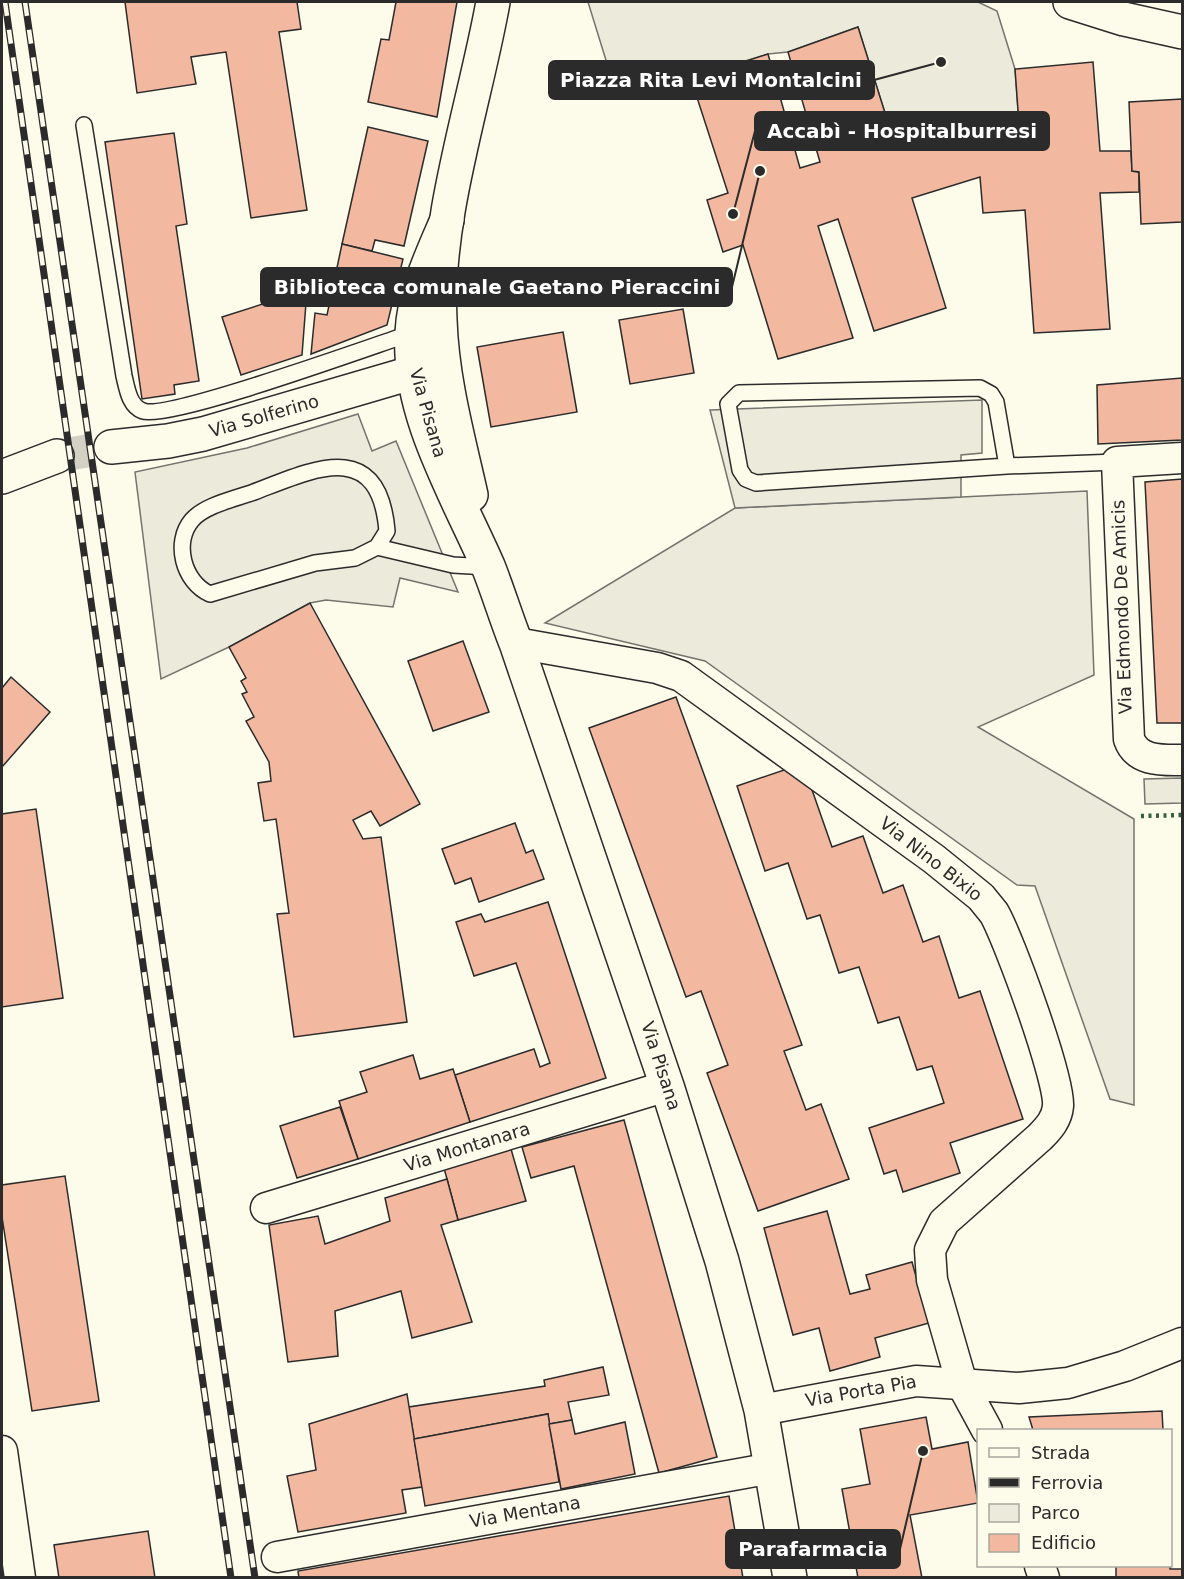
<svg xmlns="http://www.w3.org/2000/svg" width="1184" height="1579" viewBox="0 0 1184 1579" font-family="'DejaVu Sans',sans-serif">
	<rect width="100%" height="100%" fill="#fdfbea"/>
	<polygon fill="#ecebdb" stroke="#74746e" stroke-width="1.5" points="1087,491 1094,675 978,727 1134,819 1134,1105 1110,1099 1035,886 1017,885 705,661 545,623 735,508"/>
	<g fill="#eceadb" stroke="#74746e" stroke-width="1.5">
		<polygon points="588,2 978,2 997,11 1015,69 1019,124 891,132 858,27 788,52 768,54 618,99"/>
		<polygon points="982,400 982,453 961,455 961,497 735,508 710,410"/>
		<polygon points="358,414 372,451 396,441 458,592 400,578 393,607 326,600 310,603 229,647 161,679 135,472 247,448"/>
		<polygon points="1182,778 1182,803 1145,804 1144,779"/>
	</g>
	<g fill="#f2b8a0" stroke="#2b2b2b" stroke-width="1.5">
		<polygon points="125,2 297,2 301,29 279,32 307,210 251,218 226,52 191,57 196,84 137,93"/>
		<polygon points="396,2 457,2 437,117 368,102 381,39 389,40"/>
		<polygon points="858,27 891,132 1019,124 1015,69 1093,62 1100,151 1131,151 1132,171 1139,172 1139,192 1100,193 1110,329 1034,333 1025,210 983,213 980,177 912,198 946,308 874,331 838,219 818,226 853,338 778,359 743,245 723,252 707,200 728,193 691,79 768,54 800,168 820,162 788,52"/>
		<polygon points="1182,99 1182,222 1141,224 1139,172 1132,171 1129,102"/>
		<polygon points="368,127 428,141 404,246 375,240 372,251 342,244"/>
		<polygon points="174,133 187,224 176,226 199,381 174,385 175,394 142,399 105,142"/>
		<polygon points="342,244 403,259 387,325 311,354 315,313 327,315"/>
		<polygon points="307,290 302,355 241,375 222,317"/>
		<polygon points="683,309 694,373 630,384 619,320"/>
		<polygon points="563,332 577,412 491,427 477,347"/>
		<polygon points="1182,378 1182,440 1098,444 1097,385"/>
		<polygon points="1182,479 1182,723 1157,723 1145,482"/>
		<polygon points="310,603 420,804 380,826 371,811 353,820 363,839 381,837 407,1022 294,1037 277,914 289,913 276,819 264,821 258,783 271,781 269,762 246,721 254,717 242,694 247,692 241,681 246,678 229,647"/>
		<polygon points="463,641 489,712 433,731 408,661"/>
		<polygon points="11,677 50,712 2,767 2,688"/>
		<polygon points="676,697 802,1045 784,1051 806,1110 821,1104 849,1179 758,1211 707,1073 728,1065 701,991 686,997 589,728"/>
		<polygon points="787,769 811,787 832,847 863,836 883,893 903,885 923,942 939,936 959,998 980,991 1023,1119 950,1143 960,1173 903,1192 896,1170 884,1174 869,1128 944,1103 932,1066 917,1070 899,1017 878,1023 859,967 839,973 820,915 807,919 788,863 765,871 737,786"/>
		<polygon points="36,809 63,998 2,1007 2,814"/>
		<polygon points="515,823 526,853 533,850 544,879 479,902 471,878 455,884 442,849"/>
		<polygon points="548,902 606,1078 470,1122 455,1075 534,1049 540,1067 550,1063 516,963 474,976 456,922 481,914 485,922"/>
		<polygon points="413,1055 420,1079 453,1069 470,1122 358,1159 339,1101 367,1092 360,1072"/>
		<polygon points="340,1107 358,1159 297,1178 280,1126"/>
		<polygon points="624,1120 717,1457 659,1473 574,1166 531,1178 522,1147"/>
		<polygon points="511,1149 526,1201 458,1220 444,1168"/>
		<polygon points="65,1176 99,1401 32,1411 2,1217 2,1185"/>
		<polygon points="447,1179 458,1220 441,1225 472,1322 412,1338 401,1291 335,1311 338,1356 288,1362 269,1225 318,1216 325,1244 390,1221 385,1198"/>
		<polygon points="827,1211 850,1294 870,1289 866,1275 912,1262 929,1323 875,1338 880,1357 830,1371 819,1328 793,1335 764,1228"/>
		<polygon points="603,1367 609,1395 568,1402 572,1420 549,1424 548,1414 414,1439 409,1407 545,1386 544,1380"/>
		<polygon points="407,1394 422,1487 402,1490 406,1513 298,1532 287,1476 316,1470 309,1424"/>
		<polygon points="1162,1411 1163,1430 1033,1430 1029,1417"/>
		<polygon points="548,1414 559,1482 425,1506 414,1439"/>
		<polygon points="926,1417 932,1449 968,1442 978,1503 910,1515 922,1578 858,1578 842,1489 870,1484 860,1429"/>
		<polygon points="572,1420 575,1434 625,1422 635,1474 561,1489 549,1424"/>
		<polygon points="729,1496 743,1578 299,1578 298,1571"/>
		<polygon points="148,1531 155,1578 59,1578 54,1545"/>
		<polygon points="1116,1566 1170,1566 1170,1569 1182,1569 1182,1578 1116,1578"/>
	</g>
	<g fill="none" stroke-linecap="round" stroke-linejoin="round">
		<polyline stroke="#d3d1c4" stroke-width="33" stroke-dasharray="33 16" stroke-linecap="butt" points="57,456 111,447"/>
		<defs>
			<g id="lane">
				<path d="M84,125L124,376C127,388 129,406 143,411C170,420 372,346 412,333"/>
				<polyline points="1007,466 996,402 991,394 980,388 739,393 728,404 740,470 746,479 756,483 1007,466 1117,462"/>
				<path d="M377,547L387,531C379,436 312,470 254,492C235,499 205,505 192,520C173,542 183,582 210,594L315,563L355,558L377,547L453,565L488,567"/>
			</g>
			<g id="street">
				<path d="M1182,458L1117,462L1129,739C1137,762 1163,760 1182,760"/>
				<path d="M516,643L657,668L681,676L934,859L981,897L994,913C1009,939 1060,1079 1058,1106C1057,1119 1049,1128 1040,1137L944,1222L930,1250L932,1280L962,1384L987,1430"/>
				<polyline points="266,1208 667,1086"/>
				<polyline points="761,1410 916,1381 1019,1388 1068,1383 1125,1366 1182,1343"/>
				<polyline points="2,1451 20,1578"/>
				<polyline points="277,1557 772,1468"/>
				<polyline points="1040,1566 1044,1578"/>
			</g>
			<g id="secondary">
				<polyline points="1070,2 1124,19 1182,32"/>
				<path d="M447,220C431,257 414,292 412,333C407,413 457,495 488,566C498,591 506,618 516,643L667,1086L722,1261L761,1410L790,1578"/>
				<polyline points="111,447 168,441 203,434 418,371 423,371 429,382"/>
				<polyline points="2,477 57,456"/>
				<path d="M471,495C458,437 442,380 440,320C435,217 475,103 493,2"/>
			</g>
		</defs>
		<use href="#lane" stroke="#2b2b2b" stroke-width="18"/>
		<use href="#street" stroke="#2b2b2b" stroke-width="33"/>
		<use href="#secondary" stroke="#2b2b2b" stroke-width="36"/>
		<use href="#lane" stroke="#fdfbea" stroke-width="15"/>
		<use href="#street" stroke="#fdfbea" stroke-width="30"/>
		<use href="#secondary" stroke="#fdfbea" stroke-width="33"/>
		<defs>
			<g id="rail">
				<polyline points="5,2 231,1578"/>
				<polyline points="25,2 255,1578"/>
			</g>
		</defs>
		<use href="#rail" stroke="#2b2b2b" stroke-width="7"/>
		<use href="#rail" stroke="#fdfbea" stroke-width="4.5" stroke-dasharray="14" stroke-linecap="butt"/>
		<polyline stroke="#34623c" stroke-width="4.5" stroke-dasharray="3 4.5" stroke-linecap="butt" points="1141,816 1182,815"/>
	</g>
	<g text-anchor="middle" stroke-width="4.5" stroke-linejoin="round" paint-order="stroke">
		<g font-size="18" fill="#2b2b2b" stroke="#fdfbea">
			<text transform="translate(428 413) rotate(74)" y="6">Via Pisana</text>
			<text transform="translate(264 416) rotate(-16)" y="6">Via Solferino</text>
			<text transform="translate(1122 607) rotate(-92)" y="6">Via Edmondo De Amicis</text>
			<text transform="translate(931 859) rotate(38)" y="6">Via Nino Bixio</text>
			<text transform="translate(661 1066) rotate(72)" y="6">Via Pisana</text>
			<text transform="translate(467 1147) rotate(-17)" y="6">Via Montanara</text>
			<text transform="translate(861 1391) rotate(-10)" y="6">Via Porta Pia</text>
			<text transform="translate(525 1512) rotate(-10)" y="6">Via Mentana</text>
		</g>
	</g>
	<path fill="none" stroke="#2b2b2b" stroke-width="2" d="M941 62L874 80M733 214L755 131M760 171L732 287M923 1451L900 1549"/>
	<g fill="#2b2b2b" stroke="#fdfbea" stroke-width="2">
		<circle cx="941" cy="62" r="6"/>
		<circle cx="733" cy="214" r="6"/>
		<circle cx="760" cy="171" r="6"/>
		<circle cx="923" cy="1451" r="6"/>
	</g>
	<g fill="#2b2b2b" stroke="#2b2b2b" stroke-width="2">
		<rect x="549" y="61" width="325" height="38" rx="6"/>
		<rect x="755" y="112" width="294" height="38" rx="6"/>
		<rect x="261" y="268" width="471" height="38" rx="6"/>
		<rect x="726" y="1530" width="174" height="38" rx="6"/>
	</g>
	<g font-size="20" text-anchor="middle" font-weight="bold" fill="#fff">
		<text x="711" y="87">Piazza Rita Levi Montalcini</text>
		<text x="902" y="138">Accabì - Hospitalburresi</text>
		<text x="497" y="294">Biblioteca comunale Gaetano Pieraccini</text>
		<text x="813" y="1556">Parafarmacia</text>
	</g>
	<rect width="1184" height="1579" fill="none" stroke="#2b2b2b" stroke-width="6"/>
	<rect x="977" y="1429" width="195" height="138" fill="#fdfbea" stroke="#a9a89e" stroke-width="1.5"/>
	<rect x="989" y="1448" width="30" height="9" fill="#fdfbea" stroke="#a9a89e" stroke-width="1.5"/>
	<text x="1031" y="1459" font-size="18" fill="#2b2b2b">Strada</text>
	<rect x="989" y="1478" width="30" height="9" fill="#2b2b2b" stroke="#a9a89e" stroke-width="1.5"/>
	<text x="1031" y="1489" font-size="18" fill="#2b2b2b">Ferrovia</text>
	<rect x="989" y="1504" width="30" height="18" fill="#ecebdb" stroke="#a9a89e" stroke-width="1.5"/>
	<text x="1031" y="1519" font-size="18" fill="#2b2b2b">Parco</text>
	<rect x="989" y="1534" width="30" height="18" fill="#f2b8a0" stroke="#a9a89e" stroke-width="1.5"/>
	<text x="1031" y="1549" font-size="18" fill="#2b2b2b">Edificio</text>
</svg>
